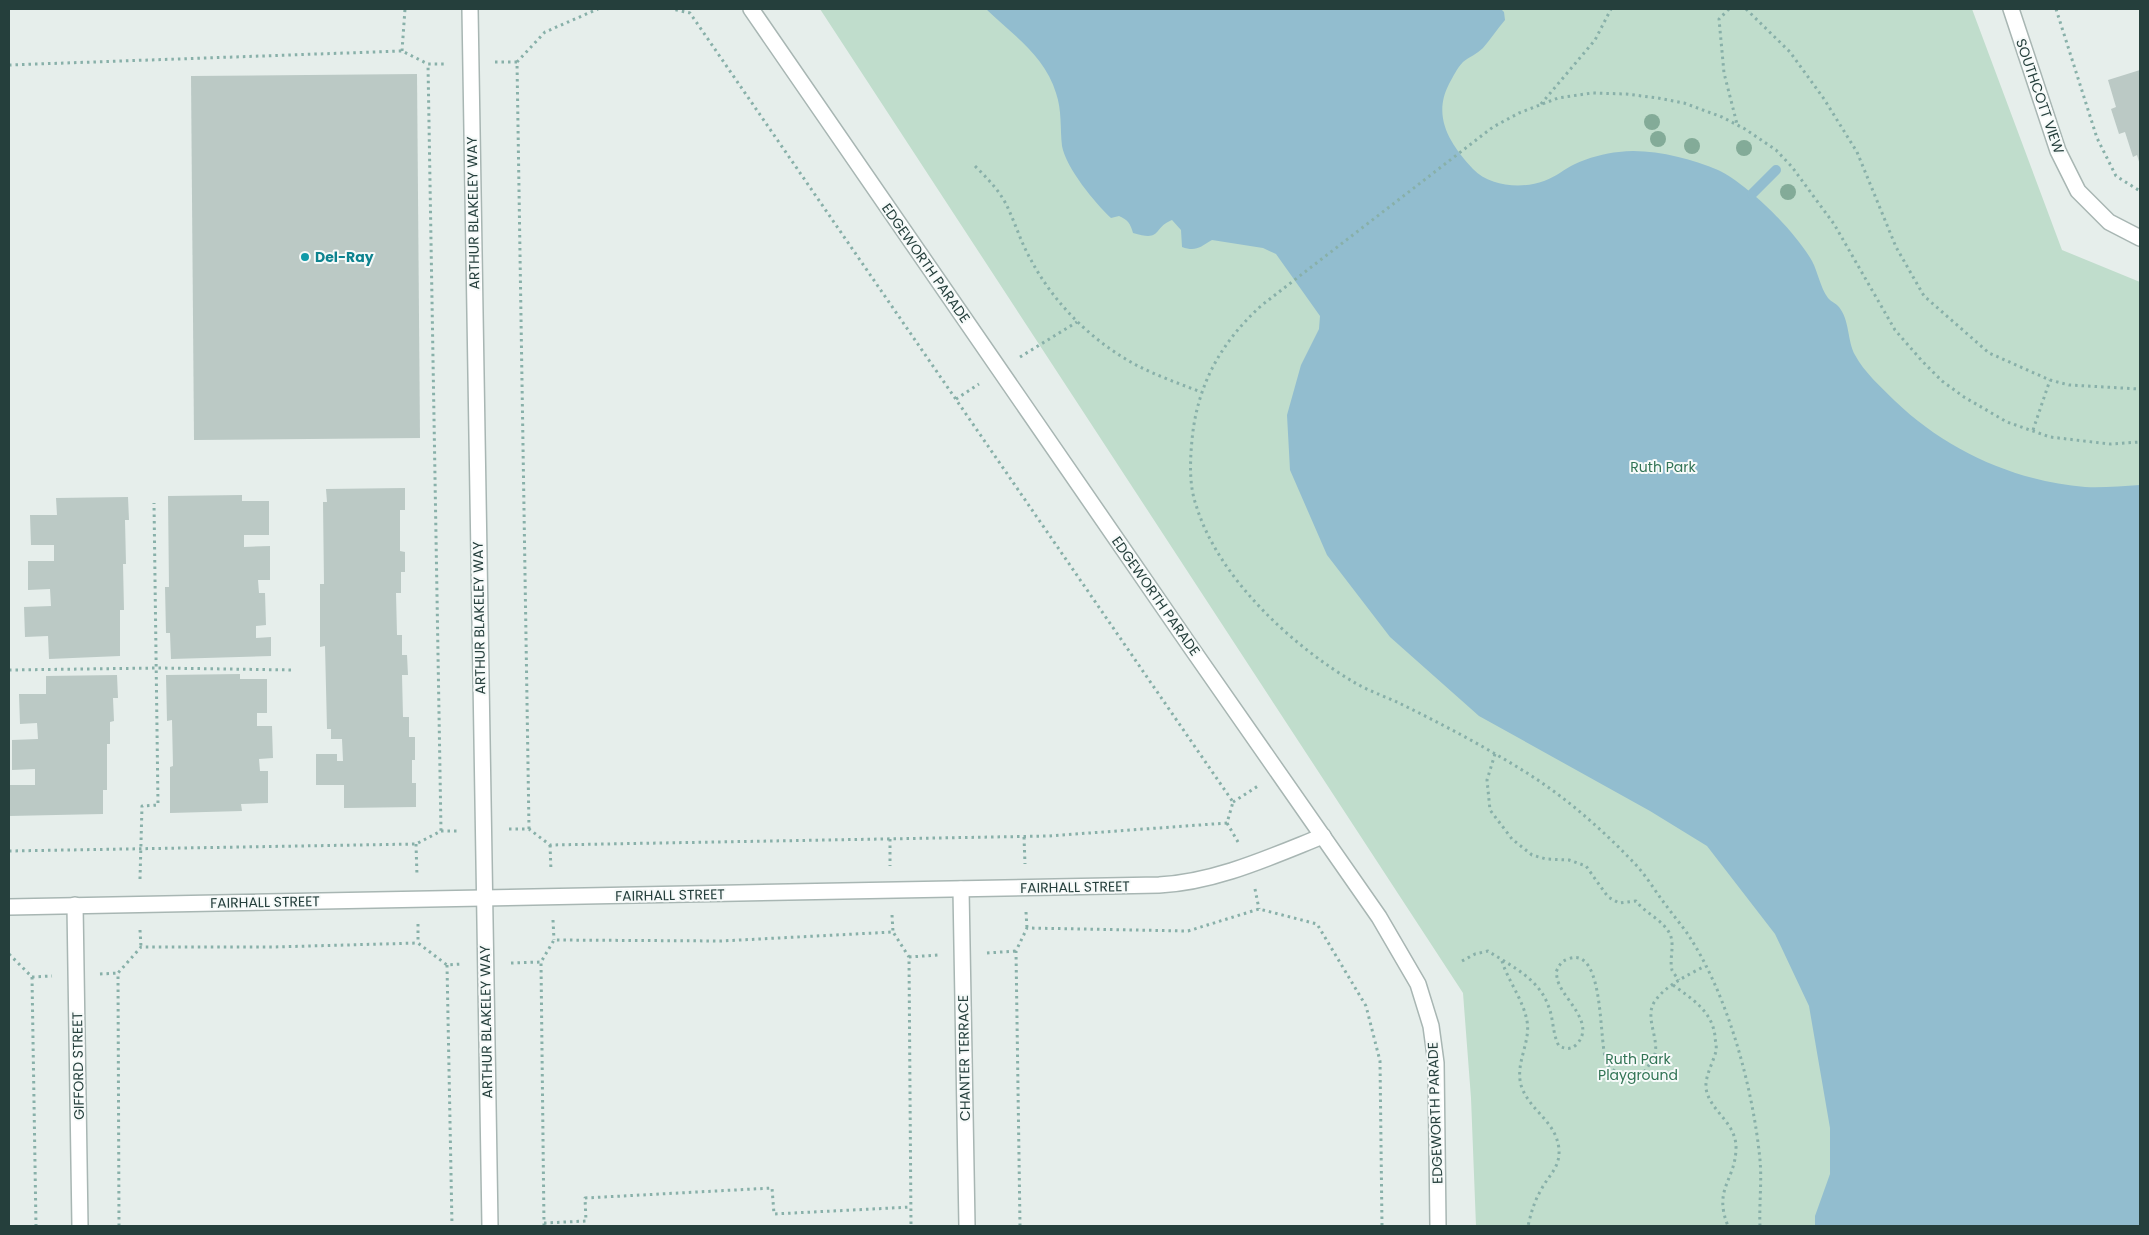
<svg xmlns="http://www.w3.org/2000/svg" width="2149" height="1235" viewBox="0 0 2149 1235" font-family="Poppins,sans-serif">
	<rect width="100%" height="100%" fill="#e6eeeb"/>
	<polygon fill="#c0ddcc" points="820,9 1972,9 2062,250 2140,282 2140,1226 1476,1226 1471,1098 1463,993"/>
	<path fill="#92bdcf" d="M986,9H1501L1504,12L1505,20C1497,29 1491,39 1483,48C1477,54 1469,57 1463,62C1457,68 1453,77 1449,84C1432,117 1450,144 1473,169C1490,187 1523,189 1544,181C1556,177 1564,169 1575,164C1588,158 1605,153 1619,152C1649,148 1690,158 1718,170C1749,185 1795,231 1812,261C1818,272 1820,287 1828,298C1831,302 1836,303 1839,307C1850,321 1847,340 1855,355C1864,372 1881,387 1895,401C1946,450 2014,481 2085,487C2103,488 2122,486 2140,485V1226H1815V1216L1830,1174V1128L1809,1006L1775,934L1707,846L1650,811L1479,716L1390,637L1327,555L1290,470L1287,415L1301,365L1319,329L1320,316L1276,254L1263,248L1212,240C1200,247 1196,252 1182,247L1181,230L1172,220C1152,228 1163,242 1133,233C1130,223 1128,220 1119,216L1111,218C1095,203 1066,168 1062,146C1060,128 1062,110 1056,93C1045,56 1012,34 986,9Z"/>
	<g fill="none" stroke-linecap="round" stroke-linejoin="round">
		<polyline stroke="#92bdcf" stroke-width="10" points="1752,194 1776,170"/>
	</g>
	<g fill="#bbc9c5">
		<polygon points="2140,70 2140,165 2137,155 2133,157 2125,132 2119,134 2111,109 2116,107 2108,80"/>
		<polygon points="417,74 420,438 194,440 191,76"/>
		<polygon points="405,488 405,510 400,510 400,551 405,552 405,572 401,572 401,593 396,593 397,635 402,635 402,655 407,655 408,675 402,675 403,717 409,717 409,737 415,737 415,760 412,760 412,783 416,783 416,807 344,808 344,785 316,785 316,754 337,754 337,761 343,761 342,739 331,739 331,729 327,729 325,646 320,647 320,584 324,584 323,502 327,502 326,489"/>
		<polygon points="242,495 242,501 269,501 269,535 244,535 244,547 270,546 270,580 258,580 259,593 265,593 266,625 256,626 256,638 271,637 271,656 171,659 170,633 166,633 165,587 169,587 168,496"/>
		<polygon points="128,497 129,520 125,520 126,564 123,564 124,610 120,610 120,656 49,659 48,636 25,637 24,607 51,606 50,589 28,590 28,561 54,561 54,545 31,545 30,515 57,515 56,498"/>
		<polygon points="240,674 240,679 267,679 267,713 257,713 257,726 272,726 273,758 259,759 260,771 268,771 268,803 241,804 242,811 170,813 170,767 173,766 172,720 167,721 166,675"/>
		<polygon points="117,675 118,698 113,698 114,721 110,722 110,744 107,744 107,790 103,790 103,814 9,816 9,785 35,785 35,769 12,770 12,740 38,739 37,723 20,724 19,694 46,694 46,676"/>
	</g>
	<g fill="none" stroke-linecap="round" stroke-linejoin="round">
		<defs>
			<g id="minor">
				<polyline points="470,9 490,1226"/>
				<polyline points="2011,9 2058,151 2078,191 2109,222 2140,238"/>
				<polyline points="961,889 967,1226"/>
				<polyline points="75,905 80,1226"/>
				<path d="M9,907L1159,885C1216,882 1270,857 1323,836"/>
			</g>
			<polyline id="tertiary" points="751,9 1190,646 1379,917 1418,984 1431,1026 1436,1063 1438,1226"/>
		</defs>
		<use href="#minor" stroke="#a8b6b3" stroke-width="18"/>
		<use href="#tertiary" stroke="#a8b6b3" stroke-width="18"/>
		<g stroke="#88b0a9" stroke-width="3" stroke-dasharray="2.5 4" stroke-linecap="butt">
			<polyline points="1729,9 1719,19 1724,73 1737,124"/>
			<polyline points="1746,9 1790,52 1824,99 1857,152 1896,247 1924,296 1989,353 2050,380 2069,385 2140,389"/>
			<polyline points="2056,9 2097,138 2116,176 2140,191"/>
			<polyline points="402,51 405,9"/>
			<polyline points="495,62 517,62"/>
			<polyline points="9,65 402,51 428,64 446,64"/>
			<polyline points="1541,104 1595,40 1611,9"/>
			<path d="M975,166C987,178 998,189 1006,204C1015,222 1021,243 1031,260C1055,305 1093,342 1138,366C1158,376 1180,384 1201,392"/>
			<polyline points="1020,357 1077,322"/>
			<polyline points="956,399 979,384"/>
			<polyline points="2033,430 2050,380"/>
			<polyline points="9,670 158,668 294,670"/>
			<path d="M1495,754L1487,780L1490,810L1512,839L1532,855L1546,859L1569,860L1586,866L1608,897L1619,903L1636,901C1645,913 1663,920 1670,934C1675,946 1669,959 1672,970C1673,973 1677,977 1679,980"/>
			<polyline points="1233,802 1258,786"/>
			<polyline points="1227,823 1238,842"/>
			<polyline points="509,829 529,829 550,845 1048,836 1227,823 1233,802 690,13 672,9"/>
			<polyline points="529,829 517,62 545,32 598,9"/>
			<polyline points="441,831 458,831"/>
			<polyline points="1024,837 1025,864"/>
			<polyline points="890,839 890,866"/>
			<polyline points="416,844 417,876"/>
			<polyline points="550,845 551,871"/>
			<polyline points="9,851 416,844 441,831 428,64"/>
			<polyline points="140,879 142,806 158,805 154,503"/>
			<polyline points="1255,889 1259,909"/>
			<polyline points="1026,912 1027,928"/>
			<polyline points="892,915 893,932"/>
			<polyline points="553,920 554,940"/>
			<polyline points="418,924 418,943"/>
			<polyline points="140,930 141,947"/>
			<polyline points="987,953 1016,951"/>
			<polyline points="9,954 32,977 36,1226"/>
			<polyline points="909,957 938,955"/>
			<path d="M1462,961L1475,954L1488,951C1511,966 1538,978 1548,1005C1554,1019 1552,1033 1559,1046C1566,1049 1571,1050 1577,1044C1595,1024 1566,1001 1559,984C1557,980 1557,976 1556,972C1559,966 1561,961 1568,959C1606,944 1598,1046 1607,1063C1615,1077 1632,1075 1645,1071C1648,1066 1653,1060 1655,1054C1659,1038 1644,1016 1655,1001C1666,985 1688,975 1705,966"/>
			<path d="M1502,961C1508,981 1523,999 1527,1021C1531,1042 1515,1063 1521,1085C1529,1111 1557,1121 1559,1150C1560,1168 1548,1176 1541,1190C1534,1202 1531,1213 1528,1226"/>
			<polyline points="511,963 541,962"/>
			<polyline points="447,965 452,1226"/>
			<polyline points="100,974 118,973"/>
			<polyline points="32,977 52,976"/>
			<path d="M1673,985C1692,999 1712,1011 1715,1036C1715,1041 1717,1046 1716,1051C1713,1063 1705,1076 1706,1088C1709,1111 1737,1122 1736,1149C1735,1181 1713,1189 1728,1226"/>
			<polyline points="544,1223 586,1221 585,1198 772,1188 774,1214 911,1207"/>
			<polyline points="119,1226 118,973 141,947 273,947 418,943 447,965 462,964"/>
			<polyline points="544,1226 541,962 554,940 721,941 893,932 909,957 911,1226"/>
			<polyline points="1020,1226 1016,951 1027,928 1188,931 1259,909 1317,924 1366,1006 1380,1061 1382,1226"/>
			<path d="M1760,1226C1759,1204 1762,1182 1760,1160C1753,1088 1728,994 1687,933C1679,922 1670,911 1662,900C1654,889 1646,876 1637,866C1604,831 1568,799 1527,773C1487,748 1444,725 1401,704C1387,697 1371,692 1357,684C1293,647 1218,578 1196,505C1189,485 1190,461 1192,440C1197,385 1221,342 1262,305L1493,127L1519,113L1558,98L1592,93L1626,94L1658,98L1684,103L1722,117L1745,129L1776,150L1792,167L1834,224L1895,330L1922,361L1942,381L1964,397L2007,422L2050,437L2110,444L2140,442"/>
		</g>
		<use href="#minor" stroke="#fff" stroke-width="15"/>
		<use href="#tertiary" stroke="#fff" stroke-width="15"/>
	</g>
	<g fill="#83ab98">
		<circle cx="1652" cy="122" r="8"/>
		<circle cx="1658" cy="139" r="8"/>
		<circle cx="1692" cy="146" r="8"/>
		<circle cx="1744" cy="148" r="8"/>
		<circle cx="1788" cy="192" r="8"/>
	</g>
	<circle fill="#0f9aa8" stroke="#f6faf9" stroke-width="2" cx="305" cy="257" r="5"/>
	<g text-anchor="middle" stroke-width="4" stroke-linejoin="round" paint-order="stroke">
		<g font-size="14" fill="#253f3c" stroke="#f6faf9">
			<text transform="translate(2040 96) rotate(71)" y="5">SOUTHCOTT VIEW</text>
			<text transform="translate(473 213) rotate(-91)" y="5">ARTHUR BLAKELEY WAY</text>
			<text transform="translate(926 263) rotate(55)" y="5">EDGEWORTH PARADE</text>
			<text transform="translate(1156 596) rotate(55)" y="5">EDGEWORTH PARADE</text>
			<text transform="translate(479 618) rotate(-91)" y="5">ARTHUR BLAKELEY WAY</text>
			<text transform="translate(1075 887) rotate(-1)" y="5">FAIRHALL STREET</text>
			<text transform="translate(670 895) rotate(-1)" y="5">FAIRHALL STREET</text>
			<text transform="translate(265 902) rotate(-1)" y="5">FAIRHALL STREET</text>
			<text transform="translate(486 1022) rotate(-91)" y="5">ARTHUR BLAKELEY WAY</text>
			<text transform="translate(964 1058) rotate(-91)" y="5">CHANTER TERRACE</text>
			<text transform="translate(78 1066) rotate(-91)" y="5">GIFFORD STREET</text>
			<text transform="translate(1435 1113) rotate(-92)" y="5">EDGEWORTH PARADE</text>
		</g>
		<g font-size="14" font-weight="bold" fill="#0d838f" stroke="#f6faf9" text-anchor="start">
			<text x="315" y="262">Del-Ray</text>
		</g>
		<g font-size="14" fill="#327455" stroke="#f6faf9">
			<text x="1663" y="472">Ruth Park</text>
			<text x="1638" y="1064">Ruth Park<tspan x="1638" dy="16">Playground</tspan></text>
		</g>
	</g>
	<rect width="2149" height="1235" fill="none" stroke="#253f3c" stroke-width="20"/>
</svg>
